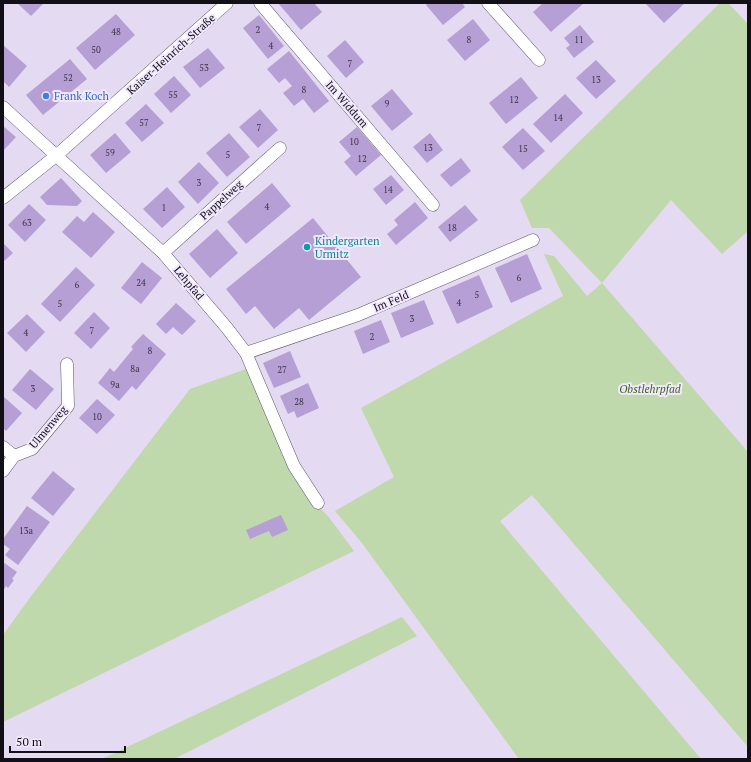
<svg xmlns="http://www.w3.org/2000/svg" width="751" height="762" viewBox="0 0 751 762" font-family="'PT Serif',serif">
	<rect width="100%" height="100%" fill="#e4daf1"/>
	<g fill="#bfd8ac">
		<polygon points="720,3 728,3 748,24 748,231 722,254 671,200 602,283 748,452 748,747 532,495 500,521 701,759 519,759 362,543 335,511 394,477 361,408 563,296 544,254 554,256 587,296 602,283 549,228 532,228 520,200"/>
		<polygon points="249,368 312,500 328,516 354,551 3,722 3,635 29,599 190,389"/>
		<polygon points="402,617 417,636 174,759 102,759"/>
	</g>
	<g fill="#b69fd4">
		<polygon points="17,3 44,3 31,16"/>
		<polygon points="278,3 314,3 322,12 301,30"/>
		<polygon points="428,3 462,3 465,7 443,25 426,5"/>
		<polygon points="543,3 584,3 551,32 533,12"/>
		<polygon points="647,3 685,3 664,23 646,4"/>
		<polygon points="116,14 135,35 95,70 76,48"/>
		<polygon points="259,15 284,46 268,59 243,28"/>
		<polygon points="473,19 490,40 465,61 447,40"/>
		<polygon points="580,25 594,42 574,58 566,48 570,45 564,38"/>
		<polygon points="345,40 364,62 346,78 327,56"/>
		<polygon points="3,45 27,66 9,87 3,81"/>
		<polygon points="208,48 225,68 200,88 183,67"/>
		<polygon points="289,51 329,101 314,113 303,99 294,106 283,93 292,86 285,78 279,83 267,69"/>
		<polygon points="70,59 87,79 43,115 26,95"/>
		<polygon points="596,60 616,81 596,99 576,78"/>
		<polygon points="174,76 191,95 171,113 154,94"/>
		<polygon points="521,77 538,98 506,124 489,103"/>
		<polygon points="392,89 413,114 392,131 371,106"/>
		<polygon points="565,94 583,113 551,143 533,124"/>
		<polygon points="146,104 164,123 142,142 125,123"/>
		<polygon points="260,109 278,130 258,148 239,127"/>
		<polygon points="3,126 16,137 3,151"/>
		<polygon points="357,127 381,155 356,176 344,162 351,156 339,142"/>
		<polygon points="523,128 545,151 523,170 502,147"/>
		<polygon points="115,133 131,152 106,173 90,155"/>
		<polygon points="229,133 250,157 227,177 206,153"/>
		<polygon points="430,133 443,150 427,163 413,147"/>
		<polygon points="461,158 471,171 451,187 440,175"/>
		<polygon points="199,162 219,183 198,204 178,182"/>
		<polygon points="391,175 404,190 386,205 373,189"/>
		<polygon points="61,178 82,201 77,206 47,205 40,197"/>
		<polygon points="272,183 291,206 246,244 227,222"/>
		<polygon points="167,187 185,207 162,228 143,209"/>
		<polygon points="415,202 428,218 396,245 387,234 398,225 394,220"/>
		<polygon points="29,204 46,220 25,242 8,225"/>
		<polygon points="465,205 478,220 450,242 438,227"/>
		<polygon points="93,212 115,232 91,258 62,232 77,216 84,222"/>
		<polygon points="313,218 361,277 309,320 299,308 274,329 255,306 246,314 226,289"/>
		<polygon points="217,229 238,253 210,278 189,254"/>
		<polygon points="3,243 13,253 3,262"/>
		<polygon points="527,254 542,289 511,303 495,268"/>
		<polygon points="142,262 162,278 141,304 121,288"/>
		<polygon points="76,267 95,285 60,322 41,304"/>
		<polygon points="479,275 493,307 457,324 442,291"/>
		<polygon points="424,300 434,324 401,338 391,313"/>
		<polygon points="176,303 196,321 182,335 173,327 166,334 156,324"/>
		<polygon points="94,312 110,328 91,349 74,333"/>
		<polygon points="27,314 45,332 26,352 7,333"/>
		<polygon points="381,320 390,342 363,354 354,331"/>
		<polygon points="143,334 166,354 136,390 132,386 119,401 98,383 110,368 114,372 133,349 131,347"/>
		<polygon points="290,351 301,377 274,388 263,363"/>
		<polygon points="30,369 54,389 36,410 12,390"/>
		<polygon points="308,383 319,408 297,418 294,411 288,414 280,396"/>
		<polygon points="4,397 22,413 6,431 3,428 3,398"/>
		<polygon points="97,399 115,415 97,434 79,418"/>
		<polygon points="53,471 75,489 53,516 31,498"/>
		<polygon points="27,506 50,522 18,565 5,555 10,549 3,544 3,539"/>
		<polygon points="281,515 288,530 272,537 269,531 250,539 246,530"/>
		<polygon points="3,562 17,572 12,579 14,580 8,588 6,586 3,591"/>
	</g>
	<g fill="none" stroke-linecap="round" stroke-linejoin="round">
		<defs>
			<g id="street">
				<polyline points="260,3 433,205"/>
				<polyline points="488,3 539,60"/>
				<polyline points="3,107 163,253 227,328 246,353 294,466 318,503"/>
				<polyline points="3,198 57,155 227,3"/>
				<polyline points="163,253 280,148"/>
				<polyline points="246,353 358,315 533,240"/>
				<polyline points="3,447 14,456"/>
				<polyline points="3,471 14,456 32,449 68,406 67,364"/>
			</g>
		</defs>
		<use href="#street" stroke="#5c5467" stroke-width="13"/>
		<use href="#street" stroke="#fff" stroke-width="12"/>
	</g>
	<circle fill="#3f7fe0" stroke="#f1e7ff" stroke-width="1.5" cx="46" cy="96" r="4"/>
	<circle fill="#0f9aa8" stroke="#f1e7ff" stroke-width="1.5" cx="307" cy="247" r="4"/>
	<g text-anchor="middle" stroke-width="4" stroke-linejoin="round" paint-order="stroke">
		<g font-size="9" fill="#3b3346">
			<text x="258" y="33">2</text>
			<text x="116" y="35">48</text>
			<text x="469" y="43">8</text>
			<text x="579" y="43">11</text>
			<text x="271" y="49">4</text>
			<text x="96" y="53">50</text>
			<text x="350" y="67">7</text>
			<text x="204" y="71">53</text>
			<text x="68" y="81">52</text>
			<text x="596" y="83">13</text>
			<text x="304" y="93">8</text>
			<text x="173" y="98">55</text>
			<text x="514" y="103">12</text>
			<text x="387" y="107">9</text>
			<text x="558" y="121">14</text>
			<text x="144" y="126">57</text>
			<text x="259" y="131">7</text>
			<text x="354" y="145">10</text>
			<text x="428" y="151">13</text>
			<text x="523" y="152">15</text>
			<text x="110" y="156">59</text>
			<text x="228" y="158">5</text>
			<text x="362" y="162">12</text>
			<text x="199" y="186">3</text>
			<text x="388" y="193">14</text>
			<text x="267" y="210">4</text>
			<text x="164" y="211">1</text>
			<text x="27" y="226">63</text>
			<text x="452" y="231">18</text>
			<text x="519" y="281">6</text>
			<text x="141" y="286">24</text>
			<text x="77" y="288">6</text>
			<text x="477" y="298">5</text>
			<text x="459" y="306">4</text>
			<text x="60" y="307">5</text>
			<text x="412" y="322">3</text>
			<text x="92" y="334">7</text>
			<text x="26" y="336">4</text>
			<text x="372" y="340">2</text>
			<text x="150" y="354">8</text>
			<text x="135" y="372">8a</text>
			<text x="282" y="373">27</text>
			<text x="115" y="388">9a</text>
			<text x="33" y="392">3</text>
			<text x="299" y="405">28</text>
			<text x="97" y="420">10</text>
			<text x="26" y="534">13a</text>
		</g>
		<g font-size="11" fill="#120f17" stroke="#f1e7ff">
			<text transform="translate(171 54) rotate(-42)" y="4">Kaiser-Heinrich-Straße</text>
			<text transform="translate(347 104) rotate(49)" y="4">Im Widdum</text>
			<text transform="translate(221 200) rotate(-42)" y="4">Pappelweg</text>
			<text transform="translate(189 283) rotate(50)" y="4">Lehpfad</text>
			<text transform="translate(391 301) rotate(-23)" y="4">Im Feld</text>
			<text transform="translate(48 427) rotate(-50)" y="4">Ulmenweg</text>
		</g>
		<g font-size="11" fill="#366cbe" stroke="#f1e7ff" text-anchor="start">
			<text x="54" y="100">Frank Koch</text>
		</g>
		<g font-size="11" fill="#0d838f" stroke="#f1e7ff" text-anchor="start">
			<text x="315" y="245">Kindergarten<tspan x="315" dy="13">Urmitz</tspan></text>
		</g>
		<g font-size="11" font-style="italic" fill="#406319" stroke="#f1e7ff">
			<text x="650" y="393">Obstlehrpfad</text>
		</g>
	</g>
	<rect width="751" height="762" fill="none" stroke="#120f17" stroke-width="8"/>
	<path d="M10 746v6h115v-6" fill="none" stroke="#120f17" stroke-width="2"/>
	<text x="16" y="746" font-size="12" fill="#120f17" stroke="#f1e7ff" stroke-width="3" paint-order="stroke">50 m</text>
</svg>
